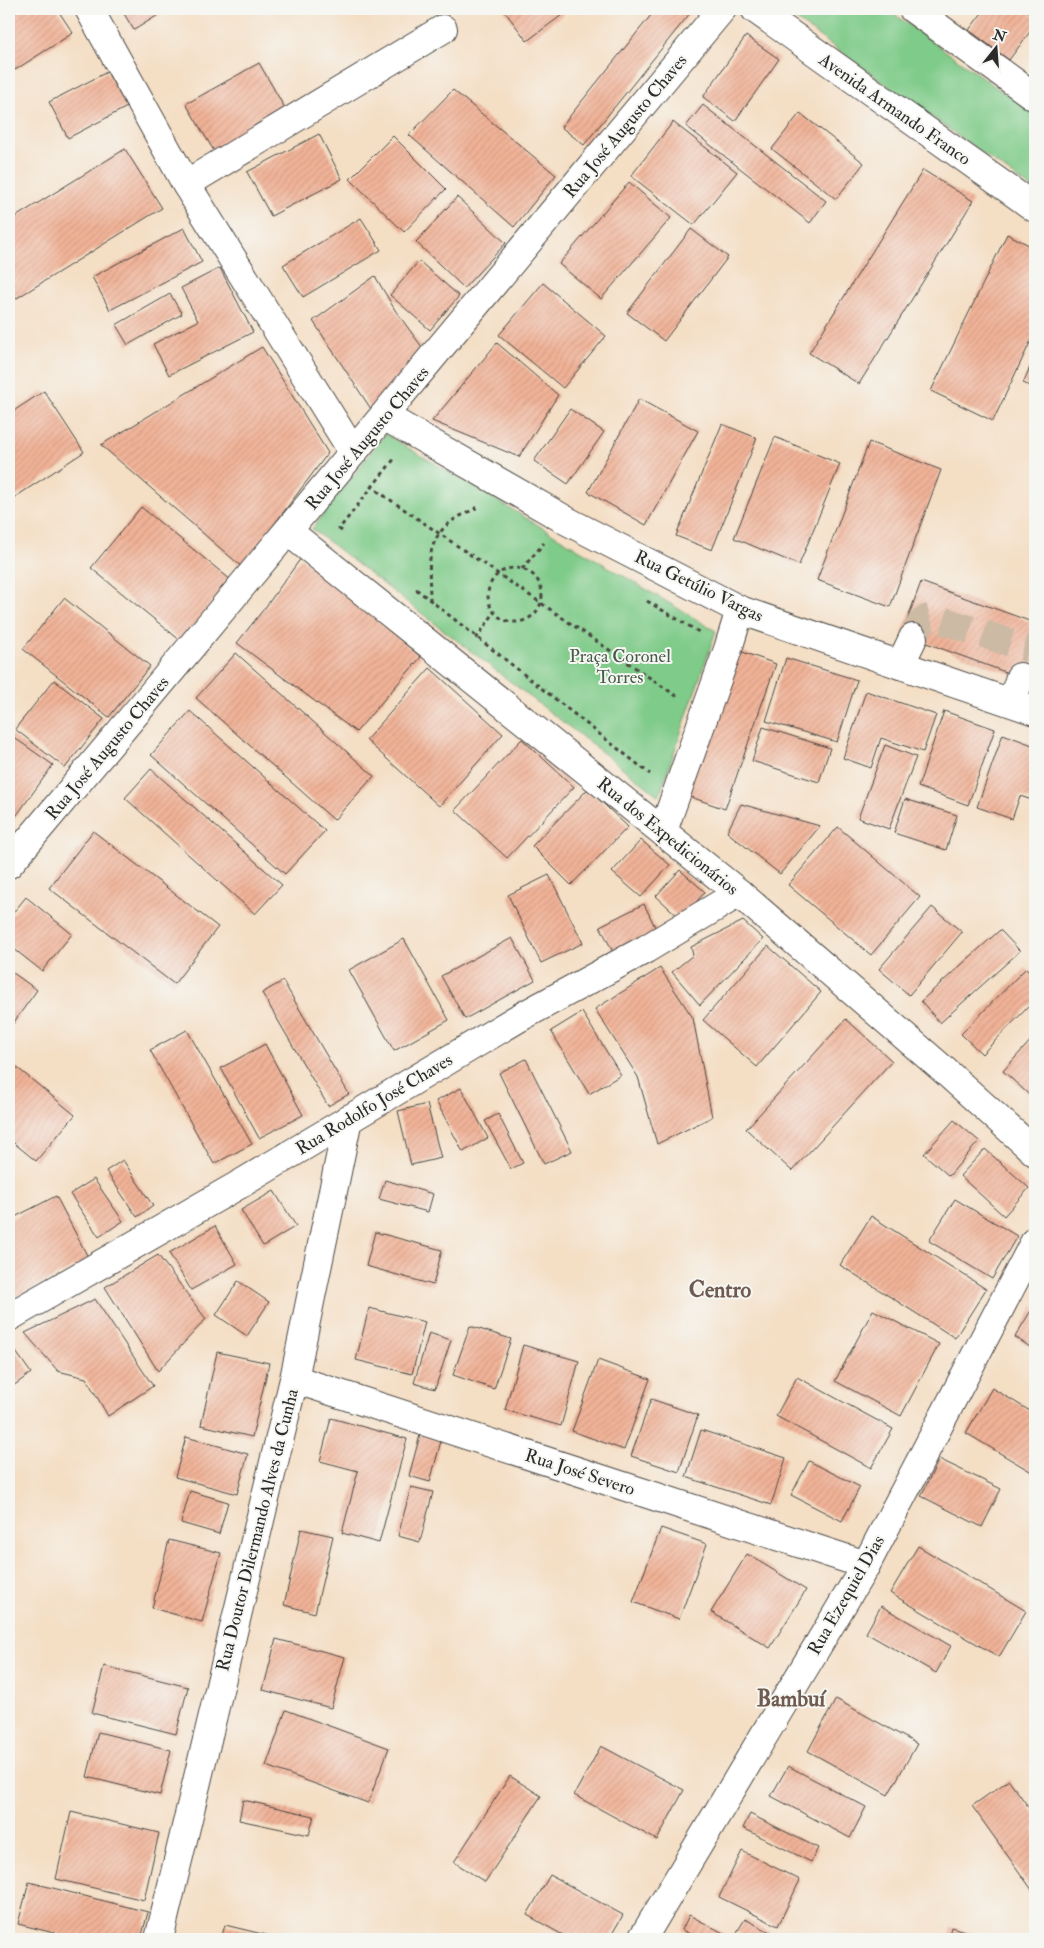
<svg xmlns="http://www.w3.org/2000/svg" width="1044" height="1948" viewBox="0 0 1044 1948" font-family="'IM FELL Double Pica',serif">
	<defs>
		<pattern id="building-hatch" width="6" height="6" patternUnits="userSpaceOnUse" patternTransform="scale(1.25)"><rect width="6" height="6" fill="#f1b398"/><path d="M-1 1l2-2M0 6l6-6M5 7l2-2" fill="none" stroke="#cf9a83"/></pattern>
	</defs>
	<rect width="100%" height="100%" fill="#f6f6f2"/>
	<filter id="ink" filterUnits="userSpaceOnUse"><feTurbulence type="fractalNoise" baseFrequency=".02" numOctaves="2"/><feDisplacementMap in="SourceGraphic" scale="10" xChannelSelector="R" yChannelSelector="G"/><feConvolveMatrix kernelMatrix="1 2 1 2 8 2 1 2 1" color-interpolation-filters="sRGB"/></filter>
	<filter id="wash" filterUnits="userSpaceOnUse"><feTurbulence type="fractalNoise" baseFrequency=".0096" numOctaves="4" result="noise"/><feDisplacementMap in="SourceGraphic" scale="20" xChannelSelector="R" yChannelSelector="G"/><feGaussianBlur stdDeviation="1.12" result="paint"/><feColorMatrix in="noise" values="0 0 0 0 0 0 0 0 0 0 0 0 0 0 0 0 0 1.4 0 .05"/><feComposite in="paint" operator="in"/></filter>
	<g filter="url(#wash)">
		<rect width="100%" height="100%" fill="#f4dec4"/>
		<g fill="#7fcb89" stroke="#557b5a">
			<polygon points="781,9 887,9 1035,115 1035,191"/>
			<polygon points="385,434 716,631 659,796 312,529"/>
		</g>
		<g id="blocks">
			<g fill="url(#building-hatch)">
				<polygon points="20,9 57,9 73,33 15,70 9,60 9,16"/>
				<polygon points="121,9 168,9 134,30"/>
				<polygon points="503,9 570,9 527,41"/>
				<polygon points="656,9 688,9 691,12 584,145 561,127"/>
				<polygon points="985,9 1024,9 1035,17 1035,25 1009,60 969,30"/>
				<polygon points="746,36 779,59 735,121 703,97"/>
				<polygon points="259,63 286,110 214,151 186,104"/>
				<polygon points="107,72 127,107 68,138 49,102"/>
				<polygon points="453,90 556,175 514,227 409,135"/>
				<polygon points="703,105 826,201 810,223 686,126"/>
				<polygon points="800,113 864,163 836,199 772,149"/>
				<polygon points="673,122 737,172 694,225 631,176"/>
				<polygon points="319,134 342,179 271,216 247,172"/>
				<polygon points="393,136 446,189 404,232 350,179"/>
				<polygon points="125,149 162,208 9,303 9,221"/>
				<polygon points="923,170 973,201 859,384 809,353"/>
				<polygon points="629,182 671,218 601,299 559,264"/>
				<polygon points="457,197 506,243 464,288 416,242"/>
				<polygon points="361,218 381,250 303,297 283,265"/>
				<polygon points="184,228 202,262 110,310 92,277"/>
				<polygon points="691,229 728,257 664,341 627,313"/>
				<polygon points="1007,234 1035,248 1035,332 993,421 931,391"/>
				<polygon points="419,261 459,296 430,330 390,295"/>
				<polygon points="220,268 253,332 169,375 153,344 198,321 181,288"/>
				<polygon points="375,276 395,310 422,347 373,412 313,321"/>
				<polygon points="543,283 606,336 563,388 499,335"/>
				<polygon points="170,294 182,314 128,345 116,325"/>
				<polygon points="497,343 558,395 519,457 432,421"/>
				<polygon points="262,347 328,453 242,567 101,445"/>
				<polygon points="1035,356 1035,388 1023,383"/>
				<polygon points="44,391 84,452 9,501 9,414"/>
				<polygon points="639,399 698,431 646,525 588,492"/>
				<polygon points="570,409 604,432 568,484 534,461"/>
				<polygon points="722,424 757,438 712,550 676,536"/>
				<polygon points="775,437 840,464 799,565 734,538"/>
				<polygon points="869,442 941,470 890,607 817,580"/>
				<polygon points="141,507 231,580 181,641 91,568"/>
				<polygon points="301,558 421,657 356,732 237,643 267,605"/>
				<polygon points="921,582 1035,623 1035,683 902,634"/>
				<polygon points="64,598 150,666 109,717 23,649"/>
				<polygon points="737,650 776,664 725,809 685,795"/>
				<polygon points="236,653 374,776 334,820 196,698"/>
				<polygon points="786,658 857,680 837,742 766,721"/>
				<polygon points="430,668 503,734 439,806 366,740"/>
				<polygon points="54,680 104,719 65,768 15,729"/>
				<polygon points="866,691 936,715 923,752 881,738 871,768 843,758"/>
				<polygon points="190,711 325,831 285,874 151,755"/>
				<polygon points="944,711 995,729 968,805 918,787"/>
				<polygon points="763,727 830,748 819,782 752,761"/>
				<polygon points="9,734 53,765 14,819 9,815"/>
				<polygon points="1003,734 1035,746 1035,801 1020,796 1012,819 977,807"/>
				<polygon points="522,739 574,787 507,858 455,810"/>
				<polygon points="885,745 916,757 889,829 858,818"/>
				<polygon points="151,769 282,885 255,914 125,798"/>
				<polygon points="588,789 628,827 571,885 532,846"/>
				<polygon points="905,799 957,815 946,850 894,833"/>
				<polygon points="741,804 820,826 780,874 727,832"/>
				<polygon points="838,827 920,897 871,955 788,885"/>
				<polygon points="93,831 218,927 174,984 49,888"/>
				<polygon points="641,840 670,865 641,897 612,872"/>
				<polygon points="680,870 705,892 681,919 656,896"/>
				<polygon points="549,875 583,943 541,963 508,895"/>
				<polygon points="26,897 72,934 42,971 9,945 9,918"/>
				<polygon points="644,904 658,933 614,954 600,926"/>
				<polygon points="932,907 962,932 909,995 879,969"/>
				<polygon points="743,921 763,939 700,1005 672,972 693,955 691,947"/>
				<polygon points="1000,930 1020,951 940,1023 921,1001"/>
				<polygon points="512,938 535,980 465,1019 441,976"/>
				<polygon points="404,939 449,1020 394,1051 349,970"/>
				<polygon points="768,946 821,992 757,1067 703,1020"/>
				<polygon points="660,968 693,1018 712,1117 657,1144 638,1077 595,1009"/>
				<polygon points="1026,968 1035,977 1035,1000 982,1054 961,1034"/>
				<polygon points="9,970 37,990 9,1029"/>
				<polygon points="283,981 349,1094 328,1106 262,993"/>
				<polygon points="582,1012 621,1075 589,1094 551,1031"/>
				<polygon points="846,1019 892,1061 792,1171 746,1129"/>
				<polygon points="187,1030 252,1144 214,1164 150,1050"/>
				<polygon points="1035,1036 1035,1100 1003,1071"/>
				<polygon points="265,1044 303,1115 259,1138 221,1068"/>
				<polygon points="526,1059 572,1151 544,1164 499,1073"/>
				<polygon points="9,1061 75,1115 36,1161 9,1139"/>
				<polygon points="461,1088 488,1138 463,1152 436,1101"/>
				<polygon points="427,1104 441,1158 411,1165 398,1111"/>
				<polygon points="498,1114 523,1163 511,1169 485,1121"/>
				<polygon points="954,1120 979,1141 949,1176 924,1154"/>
				<polygon points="985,1149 1029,1188 1004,1216 960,1176"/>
				<polygon points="123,1160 153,1206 137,1217 106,1171"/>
				<polygon points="94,1179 123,1221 99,1237 70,1194"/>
				<polygon points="385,1180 433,1194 428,1212 379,1199"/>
				<polygon points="274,1191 296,1226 263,1246 241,1210"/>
				<polygon points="56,1196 89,1259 9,1301 9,1220"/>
				<polygon points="955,1199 1017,1236 992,1279 929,1241"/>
				<polygon points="871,1216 986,1289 955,1338 840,1265"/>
				<polygon points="215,1226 237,1264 191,1290 169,1253"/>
				<polygon points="375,1232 442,1250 433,1285 366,1266"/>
				<polygon points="158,1255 206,1319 158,1371 105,1287"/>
				<polygon points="238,1281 269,1302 247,1336 216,1315"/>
				<polygon points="95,1299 153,1386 108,1416 86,1378 58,1371 25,1333"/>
				<polygon points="1035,1304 1035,1347 1033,1349 1015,1337"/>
				<polygon points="369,1308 425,1322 412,1374 356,1360"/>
				<polygon points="873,1310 939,1344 901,1416 835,1381"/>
				<polygon points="470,1326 511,1339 494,1389 453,1375"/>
				<polygon points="429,1333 451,1340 435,1389 414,1383"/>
				<polygon points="9,1342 31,1373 9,1389"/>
				<polygon points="523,1345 579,1361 561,1426 505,1410"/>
				<polygon points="217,1352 269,1363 252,1437 201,1425"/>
				<polygon points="598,1360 650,1379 624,1450 572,1431"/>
				<polygon points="797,1377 893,1429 871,1468 776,1416"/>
				<polygon points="992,1388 1035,1414 1035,1474 966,1433"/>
				<polygon points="651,1399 698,1415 679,1472 631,1456"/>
				<polygon points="331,1418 407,1439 379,1543 342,1533 358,1471 320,1461"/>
				<polygon points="701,1430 786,1458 771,1505 686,1477"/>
				<polygon points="420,1435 441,1441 430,1482 409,1476"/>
				<polygon points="186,1437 248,1454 237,1494 175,1477"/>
				<polygon points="939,1459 1001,1489 982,1527 921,1496"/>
				<polygon points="809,1461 860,1487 842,1521 791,1495"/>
				<polygon points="411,1487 433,1492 420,1542 398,1536"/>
				<polygon points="190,1491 228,1502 219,1534 181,1523"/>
				<polygon points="661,1528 707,1544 679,1619 633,1602"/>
				<polygon points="301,1529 333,1536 315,1613 284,1605"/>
				<polygon points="169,1540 221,1553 202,1622 152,1608"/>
				<polygon points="918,1546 1026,1611 999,1657 890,1593"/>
				<polygon points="747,1554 806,1590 770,1648 711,1612"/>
				<polygon points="881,1606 951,1646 936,1673 866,1633"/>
				<polygon points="276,1639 345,1657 331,1708 263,1690"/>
				<polygon points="104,1666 188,1687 176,1734 92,1713"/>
				<polygon points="836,1699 917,1744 888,1795 808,1751"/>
				<polygon points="286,1710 389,1748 368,1803 266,1766"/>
				<polygon points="98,1732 171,1750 160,1795 87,1777"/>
				<polygon points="601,1746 684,1790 657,1840 574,1795"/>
				<polygon points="788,1766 866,1807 850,1838 771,1796"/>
				<polygon points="510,1776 541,1796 485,1882 454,1862"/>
				<polygon points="1009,1780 1035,1816 1035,1894 972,1806"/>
				<polygon points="243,1800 314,1816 309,1835 239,1820"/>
				<polygon points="71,1812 159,1833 144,1900 56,1879"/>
				<polygon points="750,1814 818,1848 811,1862 743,1828"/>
				<polygon points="742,1851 800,1880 778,1926 719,1897"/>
				<polygon points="550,1875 623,1915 609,1939 570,1939 527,1915"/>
				<polygon points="29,1882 148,1912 141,1939 78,1939 18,1924"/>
				<polygon points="689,1915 731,1937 730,1939 700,1939 682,1930"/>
				<polygon points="745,1919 783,1939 750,1939 737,1932"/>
				<polygon points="225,1925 283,1939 221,1939"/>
				<polygon points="951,1927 992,1939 948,1939"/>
			</g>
		</g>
	</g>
	<g filter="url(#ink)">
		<use href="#blocks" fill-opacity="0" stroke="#494642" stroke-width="1"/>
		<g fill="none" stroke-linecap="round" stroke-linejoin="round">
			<path stroke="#ccbaa5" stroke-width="28" stroke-dasharray="28 14" stroke-linecap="butt" d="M913,638C918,628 920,620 932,617L1029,649"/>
			<defs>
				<g id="minor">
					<polyline points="89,9 186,184 353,452"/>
					<polyline points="755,9 1035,208"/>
					<polyline points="913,9 1035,97"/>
					<polyline points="186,184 443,29"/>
					<polyline points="384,416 569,522 740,610 1035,711"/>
					<polyline points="289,532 739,893 945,1071 1035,1152"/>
					<polyline points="900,665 913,638"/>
					<polyline points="1012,702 1020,677"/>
					<polyline points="663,831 728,649 740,610"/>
					<path d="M9,864C248,580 486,295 722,9"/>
					<polyline points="9,1317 242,1183 517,1019 646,949 739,893"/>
					<polyline points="294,1379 866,1565"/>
					<polyline points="159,1939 294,1379 348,1119"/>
					<polyline points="642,1939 866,1565 1035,1241"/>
				</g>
			</defs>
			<use href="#minor" stroke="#494642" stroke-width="30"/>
			<g stroke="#494642" stroke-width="3" stroke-dasharray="4 4" stroke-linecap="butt">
				<polyline points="370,486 678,697"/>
				<polyline points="342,531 339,529 395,458"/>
				<circle cx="515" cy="595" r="27"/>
				<polyline points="522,569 544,543"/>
				<polyline points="416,589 650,774"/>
				<path d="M430,601C430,568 423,540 455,519C463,514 472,511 479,506"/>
				<polyline points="647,601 699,632"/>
				<polyline points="476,639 494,613"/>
			</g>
			<use href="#minor" stroke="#fff" stroke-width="28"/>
		</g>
	</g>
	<g text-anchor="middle" stroke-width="4" stroke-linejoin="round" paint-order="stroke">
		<g font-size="18" fill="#2b2b2b" stroke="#f6f6f2">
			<text transform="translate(895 109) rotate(35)" y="6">Avenida Armando Franco</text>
			<text transform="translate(625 126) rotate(-50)" y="6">Rua José Augusto Chaves</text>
			<text transform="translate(367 438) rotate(-50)" y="6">Rua José Augusto Chaves</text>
			<text transform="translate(699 586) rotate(26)" y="6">Rua Getúlio Vargas</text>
			<text transform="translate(107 748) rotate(-50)" y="6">Rua José Augusto Chaves</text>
			<text transform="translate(668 836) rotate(39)" y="6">Rua dos Expedicionários</text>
			<text transform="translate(374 1104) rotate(-31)" y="6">Rua Rodolfo José Chaves</text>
			<text transform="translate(580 1472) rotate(18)" y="6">Rua José Severo</text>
			<text transform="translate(257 1530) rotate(-76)" y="6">Rua Doutor Dilermando Alves da Cunha</text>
			<text transform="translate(846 1595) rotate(-60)" y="6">Rua Ezequiel Dias</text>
		</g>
		<g font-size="18" fill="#445b47" stroke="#f6f6f2">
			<text x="620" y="662">Praça Coronel<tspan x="620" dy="21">Torres</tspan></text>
		</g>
		<g font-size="22" font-weight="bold" fill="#705b51" stroke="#f6f6f2">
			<text x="720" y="1297">Centro</text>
			<text x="791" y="1706">Bambuí</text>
		</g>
	</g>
	<rect width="1044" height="1948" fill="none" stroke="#f6f6f2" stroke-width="30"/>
	<g transform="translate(996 48) rotate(17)" stroke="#f6f6f2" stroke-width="4" paint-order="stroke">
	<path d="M0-4L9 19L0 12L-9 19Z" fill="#2b2b2b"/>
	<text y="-8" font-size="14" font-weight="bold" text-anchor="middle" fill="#2b2b2b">N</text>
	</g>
</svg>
